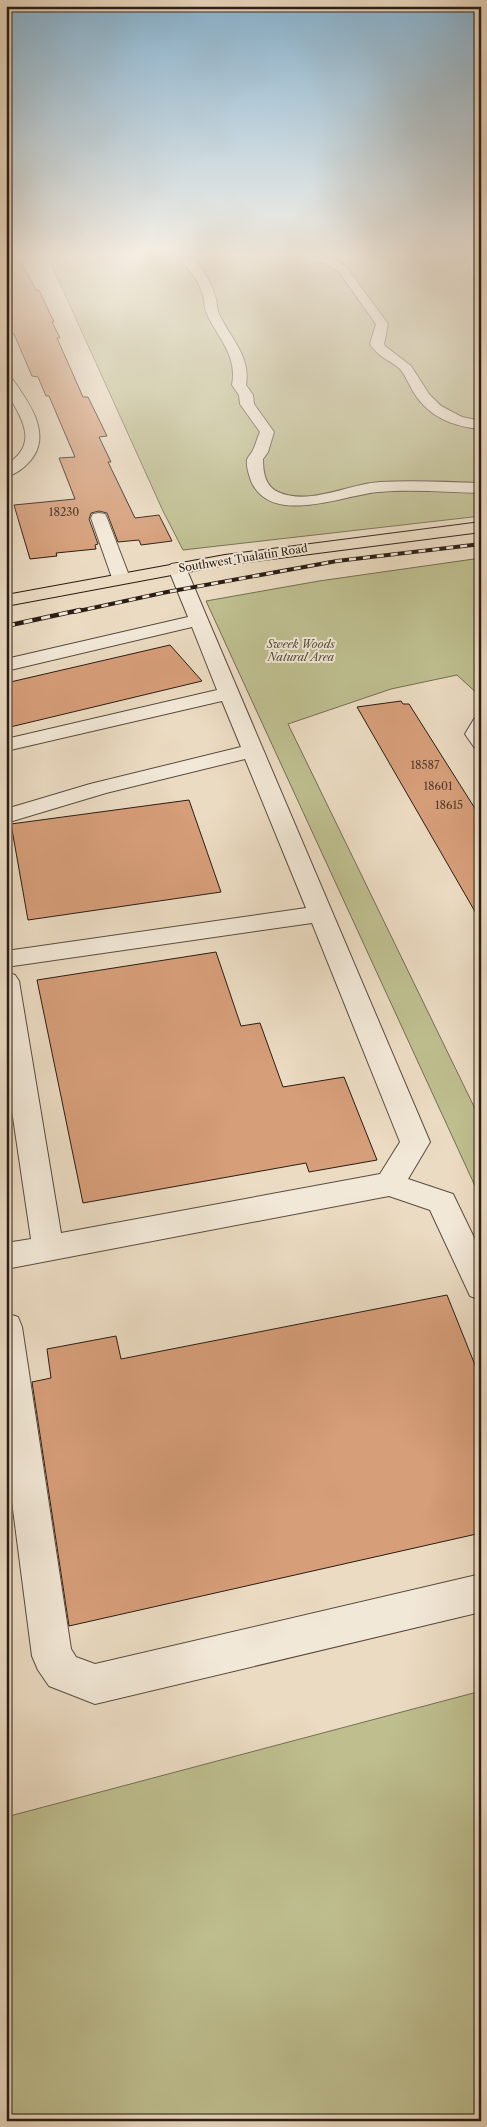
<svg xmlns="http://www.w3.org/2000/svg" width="487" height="2127" viewBox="0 0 487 2127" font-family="'Libre Caslon Text',serif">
	<rect width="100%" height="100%" fill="#ebdbc2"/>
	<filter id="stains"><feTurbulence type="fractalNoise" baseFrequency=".004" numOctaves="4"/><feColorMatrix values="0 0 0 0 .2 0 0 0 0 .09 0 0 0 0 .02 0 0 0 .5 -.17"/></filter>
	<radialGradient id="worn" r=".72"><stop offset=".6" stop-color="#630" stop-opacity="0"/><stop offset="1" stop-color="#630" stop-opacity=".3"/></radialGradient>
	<g fill="#bebe8f" stroke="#746e52">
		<polygon points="48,257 481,257 481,516 183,550 163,511"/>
		<polygon points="481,558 481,697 457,675 391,689 288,724 481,1121 481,1199 206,601 319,581"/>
		<polygon points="481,1691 481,2121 6,2121 6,1817"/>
	</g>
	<g fill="#d69e79" stroke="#2a1d15">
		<polygon points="6,257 18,257 36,290 39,290 54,322 52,322 60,338 57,338 83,397 88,397 107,436 99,437 111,462 108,462 135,518 159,515 172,541 141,545 139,540 118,542 107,513 99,511 91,513 89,519 98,544 95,545 96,549 56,553 57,556 30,559 14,505 75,499 59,458 75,457 49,396 46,396 38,377 32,376 14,334 12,334 6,322"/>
		<polygon points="170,645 202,681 6,728 6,683"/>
		<polygon points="401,701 403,704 409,704 481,818 481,922 357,707"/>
		<polygon points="189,800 221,892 28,920 11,824"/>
		<polygon points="216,952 241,1026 260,1023 283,1087 344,1077 377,1160 309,1172 306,1163 83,1203 37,980"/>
		<polygon points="447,1295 481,1380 481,1533 69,1626 32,1382 51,1378 47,1349 116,1336 121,1359"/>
	</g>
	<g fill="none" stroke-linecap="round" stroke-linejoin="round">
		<defs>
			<g id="minor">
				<path d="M178,257L193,259C204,270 212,284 216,299C217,304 217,310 219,314C230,338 251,356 246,385L253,395L254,404L274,432L268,452L263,459C263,472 265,486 278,492C310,506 348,484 380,482C414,480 447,482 481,483V493C447,492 412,489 378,492C344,495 276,525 253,485C250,479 246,467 247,460C248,456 252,453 253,450C256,444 257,438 260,432L240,404L239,395L232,385C238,356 218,338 207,314C204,309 205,301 203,295C198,278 189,270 178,257Z"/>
				<path d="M302,257C319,257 333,256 347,268L388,324L384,344L385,346L411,366L429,394L441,406L462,417L481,421V429C454,427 429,417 414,393C409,385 406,376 400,369C389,359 380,359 370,344L376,324L339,272L326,264L303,259Z"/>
				<path d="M469,257H481V282C469,279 470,268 469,257Z"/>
				<path d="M6,376L11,377C27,400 53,433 31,460C25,467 16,474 6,477V465C33,448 28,429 14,405C12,401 7,396 6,392C5,387 6,381 6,376Z"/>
				<polygon points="99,513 105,514 107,518 130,578 127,582 121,583 115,582 112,578 91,518 93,514"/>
				<polygon points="177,563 183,564 186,568 430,1142 408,1179 453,1194 481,1252 481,1300 470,1296 430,1210 389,1196 6,1269 6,1243 31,1239 6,1070 6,972 15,975 19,981 61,1233 380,1174 400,1142 312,923 6,967 6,951 306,908 245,759 106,793 6,823 6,809 90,784 241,747 222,701 6,751 6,739 217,690 192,627 6,671 6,659 188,617 168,568 171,564"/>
				<polygon points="481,717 481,749 474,747 465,734 474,719"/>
				<polygon points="6,1313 18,1317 22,1327 71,1649 76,1657 95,1664 481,1574 481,1612 95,1704 49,1686 38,1670 32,1656 6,1455"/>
			</g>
			<polygon id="major" points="481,522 481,532 225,565 6,606 6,595 225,555"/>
		</defs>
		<use href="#minor" stroke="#5a4c40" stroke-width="2"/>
		<use href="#major" stroke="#2a1d15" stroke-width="2"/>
		<use href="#minor" fill="#f2e8d7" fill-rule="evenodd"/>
		<use href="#major" fill="#ebdbc2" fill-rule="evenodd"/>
		<defs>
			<polyline id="rail-far1" points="74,612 167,592 337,561 481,544"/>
			<polyline id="rail" points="6,626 80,610"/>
		</defs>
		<use href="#rail-far1" stroke="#2a1d15" stroke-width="4"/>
		<use href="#rail" stroke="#2a1d15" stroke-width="4.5"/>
		<use href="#rail-far1" stroke="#f2e8d7" stroke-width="2.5" stroke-dasharray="7" stroke-linecap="butt"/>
		<use href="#rail" stroke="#f2e8d7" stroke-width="3" stroke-dasharray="9" stroke-linecap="butt"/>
	</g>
	<linearGradient id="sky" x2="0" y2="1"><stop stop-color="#88b6d5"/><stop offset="0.46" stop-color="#f6efe4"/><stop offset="1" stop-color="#f6efe4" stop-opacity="0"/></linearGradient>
	<rect width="487" height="555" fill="url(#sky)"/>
	<g text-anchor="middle" stroke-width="4" stroke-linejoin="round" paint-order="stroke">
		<g font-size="11" fill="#553d2e">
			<text x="64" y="516">18230</text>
			<text x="425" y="769">18587</text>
			<text x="438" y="790">18601</text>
			<text x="449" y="809">18615</text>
		</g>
		<g font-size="11" fill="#2a1d15" stroke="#f2e8d7">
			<text transform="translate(243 558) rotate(-9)" y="4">Southwest Tualatin Road</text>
		</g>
		<g font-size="11" font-style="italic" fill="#564d3a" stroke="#f2e8d7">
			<text x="301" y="648">Sweek Woods<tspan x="301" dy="13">Natural Area</tspan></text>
		</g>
	</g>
	<rect width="487" height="2127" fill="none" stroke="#ebdbc2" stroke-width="25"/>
	<rect x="8" y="8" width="472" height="2112" fill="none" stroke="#2a1d15" stroke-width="2.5"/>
	<rect x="12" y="12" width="462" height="2102" fill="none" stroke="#2a1d15"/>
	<rect width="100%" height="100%" filter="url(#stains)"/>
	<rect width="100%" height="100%" fill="url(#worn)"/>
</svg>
